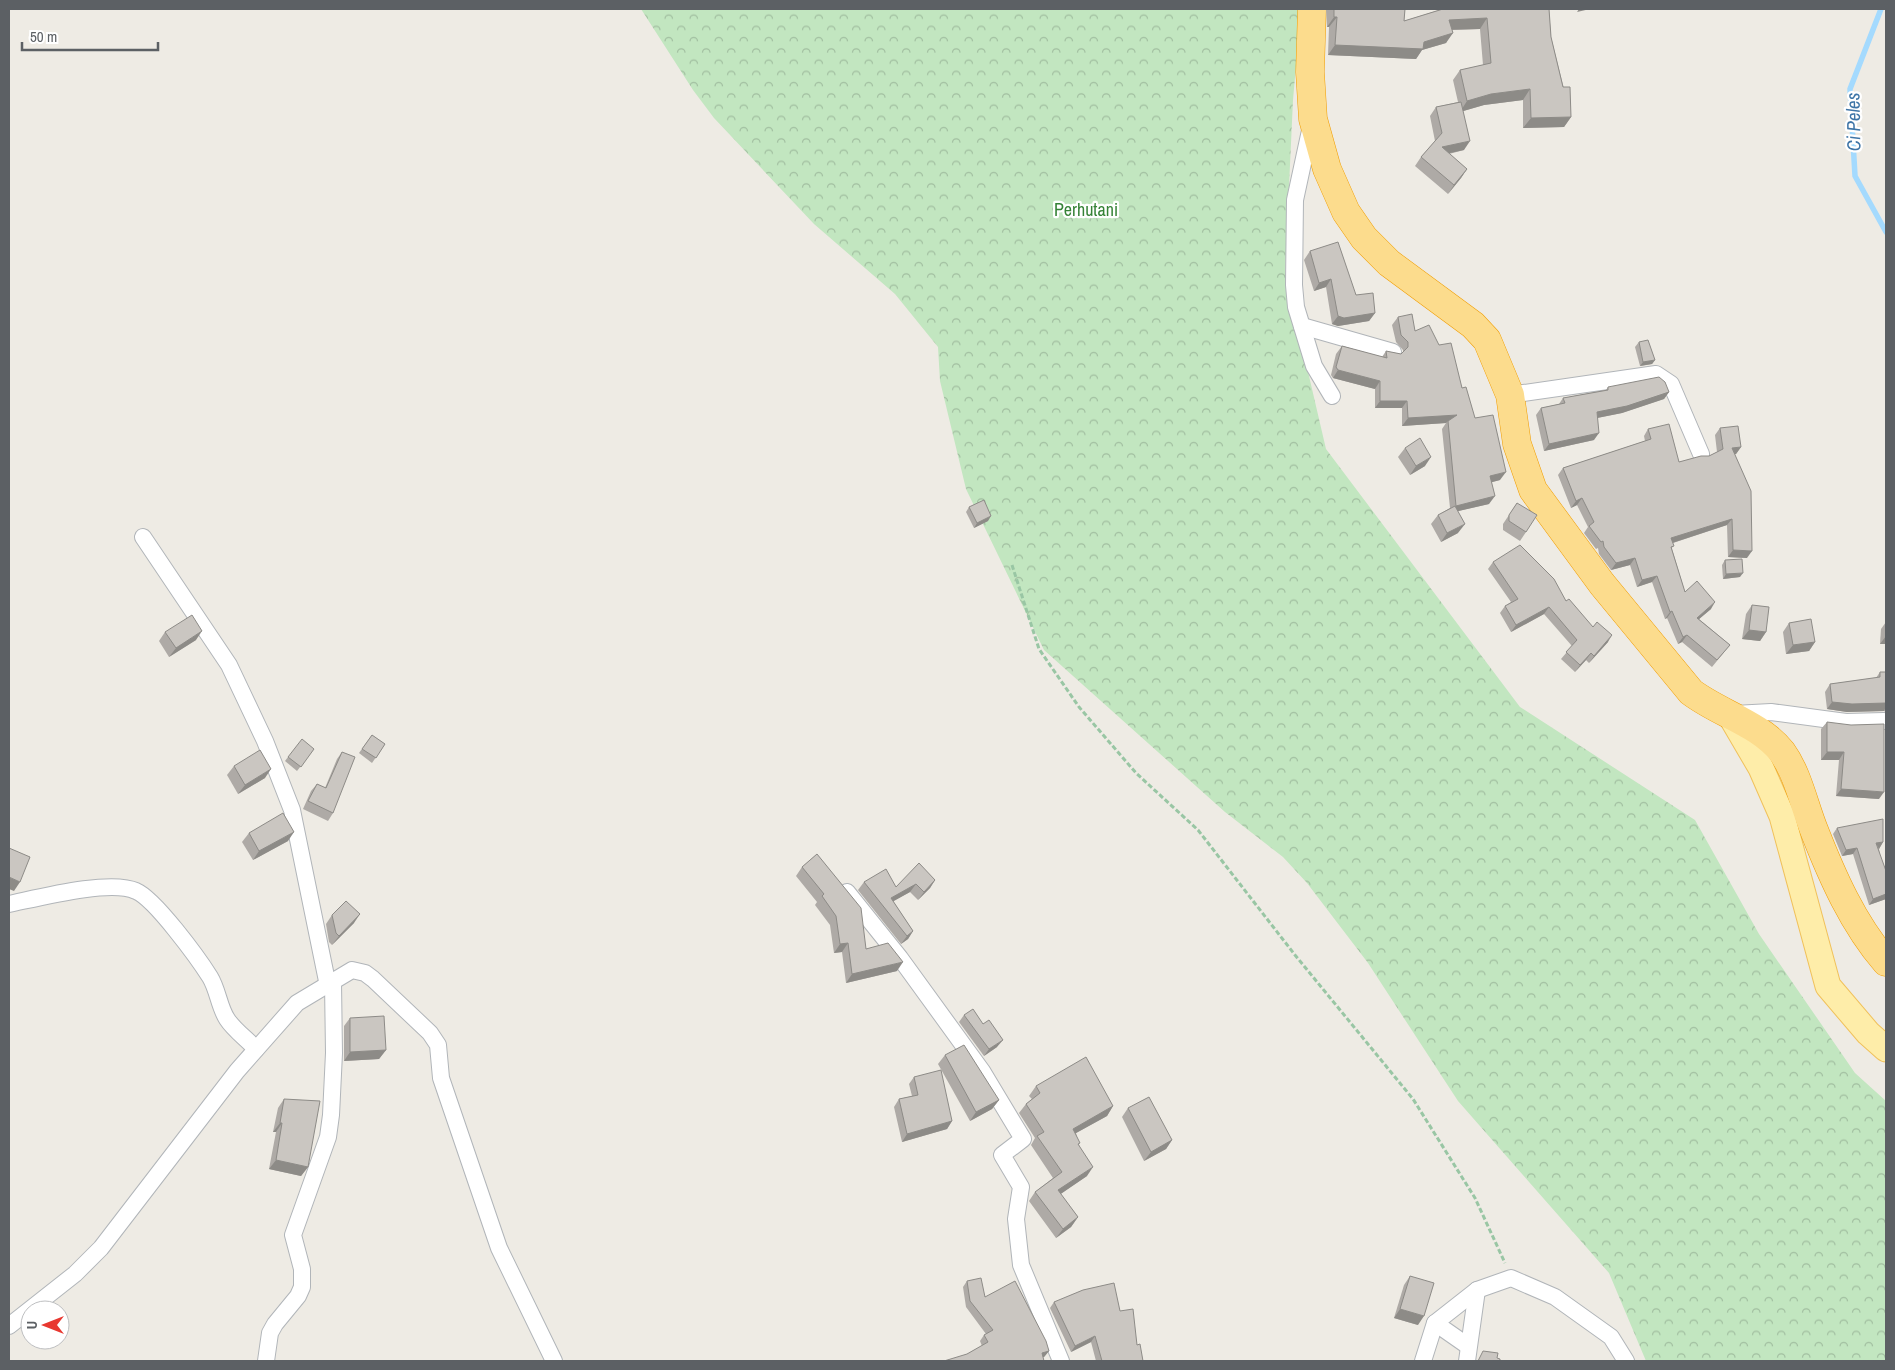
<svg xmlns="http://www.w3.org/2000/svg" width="1895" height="1370" viewBox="0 0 1895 1370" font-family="'Archivo Narrow',sans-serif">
	<defs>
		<pattern id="forest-crowns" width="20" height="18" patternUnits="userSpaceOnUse" patternTransform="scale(1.25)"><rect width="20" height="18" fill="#c2e6c0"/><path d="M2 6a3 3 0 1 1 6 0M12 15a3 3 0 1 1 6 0" fill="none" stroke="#a1bea0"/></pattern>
	</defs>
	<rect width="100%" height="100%" fill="#eeebe4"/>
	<polygon fill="url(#forest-crowns)" points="641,9 1301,9 1293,100 1285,273 1326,449 1520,707 1695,820 1759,934 1855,1073 1886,1101 1886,1361 1646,1361 1609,1273 1458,1101 1368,963 1307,883 1283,857 1225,812 1044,650 966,489 940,381 938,347 895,294 814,224 714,118 693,90"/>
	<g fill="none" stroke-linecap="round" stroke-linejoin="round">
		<polyline stroke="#a4dafe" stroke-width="5.5" points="1881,9 1850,89 1855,176 1886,232"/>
		<defs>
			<g id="street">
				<polyline points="1311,126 1295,200 1294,285 1296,307 1314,366 1332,396"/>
				<polyline points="1302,326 1393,352"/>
				<polyline points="1510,395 1656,374 1671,384 1701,454"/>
				<polyline points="143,537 229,665 265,741 292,810 328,986"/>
				<polyline points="1734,714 1771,712 1846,722 1884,721"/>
				<polyline points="847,892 900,958 982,1071 1023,1139 1002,1155 1021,1187 1016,1219 1021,1265 1061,1361"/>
				<path d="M9,904C38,898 110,879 136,891C155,899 198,958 210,977C218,990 219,1007 227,1019C234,1030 247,1039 256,1049"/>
				<polyline points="1435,1323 1468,1346"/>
				<polyline points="9,1326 75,1274 101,1248 237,1071 297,1003 352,970 365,973 373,979 430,1033 438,1045 441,1078 499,1248 554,1361"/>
				<polyline points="266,1361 270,1333 275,1324 298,1296 302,1287 302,1269 293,1235 328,1137 331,1115 334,1053 333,983"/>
				<polyline points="1423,1361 1435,1323 1477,1290 1511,1278 1555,1297 1611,1337 1626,1361"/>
				<polyline points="1467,1361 1477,1290"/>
			</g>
			<polyline id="primary" points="1730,715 1761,768 1782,816 1828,986 1868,1033 1886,1049"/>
			<path id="highway" d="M1312,9L1310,72L1313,119L1327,169L1346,212L1364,238L1389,263L1473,325L1487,340L1510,395L1517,444L1533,490L1602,584L1691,692C1720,714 1759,723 1782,752C1798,774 1804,805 1814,830C1832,876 1853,924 1886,962"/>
		</defs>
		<use href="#street" stroke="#b1b5b9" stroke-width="18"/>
		<use href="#primary" stroke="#f0c15b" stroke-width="27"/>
		<use href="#highway" stroke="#f09d02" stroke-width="29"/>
		<polyline stroke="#99c6a4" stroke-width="3" stroke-dasharray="5 2.5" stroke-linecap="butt" points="1012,565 1039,649 1079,707 1136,773 1198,830 1295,955 1413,1099 1475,1198 1505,1263"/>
		<use href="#street" stroke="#fff" stroke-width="16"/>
		<use href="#primary" stroke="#feeda9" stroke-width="25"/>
		<use href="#highway" stroke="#fcdc8d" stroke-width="28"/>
	</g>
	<g fill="#aeaaa6">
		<polygon points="1326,9 1405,9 1404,21 1442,9 1549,9 1551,37 1571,117 1564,127 1523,128 1523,100 1484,105 1463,111 1464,150 1449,154 1467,169 1461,178 1448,194 1415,166 1421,157 1435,141 1430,116 1436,107 1458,102 1453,80 1460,70 1483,65 1480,29 1452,30 1446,43 1422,50 1416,59 1328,55 1329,27 1327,27"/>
		<polygon points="1310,251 1375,313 1369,321 1338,326 1332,324 1326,287 1314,291 1304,260"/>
		<polygon points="1398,317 1415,331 1439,345 1462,388 1500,480 1492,482 1489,504 1458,511 1458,533 1441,542 1431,524 1438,515 1450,508 1442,429 1446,423 1402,426 1402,408 1375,408 1375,389 1333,378 1331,375 1336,354 1342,346 1382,357 1386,351 1401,354 1403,353 1403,350 1396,342 1392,325"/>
		<polygon points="1639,342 1655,360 1652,364 1640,366 1635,347"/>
		<polygon points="1608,387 1669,392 1664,399 1622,413 1597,418 1594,440 1544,451 1536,415 1541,408 1559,404 1563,398 1606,390"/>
		<polygon points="1720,428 1741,447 1736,454 1735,454 1747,558 1728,557 1727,525 1673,543 1672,549 1685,592 1711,609 1699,619 1730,645 1712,667 1682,642 1678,644 1667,618 1665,619 1652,582 1637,587 1630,565 1611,570 1599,554 1598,548 1596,549 1584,533 1588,527 1577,505 1571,508 1558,475 1563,468 1645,441 1644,436 1648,429 1679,462 1709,456 1717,452 1715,435"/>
		<polygon points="1405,448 1425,466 1410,475 1398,457"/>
		<polygon points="1517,503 1526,532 1520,541 1503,530 1503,524"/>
		<polygon points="969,507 988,521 974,528 966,512"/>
		<polygon points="1725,560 1740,577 1723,579 1722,565"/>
		<polygon points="1493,562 1566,601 1608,642 1589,663 1586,660 1575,672 1561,659 1572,646 1544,614 1511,632 1500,613 1505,606 1511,602 1488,569"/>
		<polygon points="1752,605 1766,632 1760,641 1742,639 1746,614"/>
		<polygon points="1886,622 1886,644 1880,644 1881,629"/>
		<polygon points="1789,623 1815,642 1809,651 1786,654 1783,632"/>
		<polygon points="165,632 196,640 169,657 159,641"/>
		<polygon points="1880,672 1886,672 1886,712 1884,711 1847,712 1827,709 1825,692 1830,684 1876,678"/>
		<polygon points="1827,722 1879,799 1836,796 1839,760 1821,760 1821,729"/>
		<polygon points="372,735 385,744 372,763 359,753"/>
		<polygon points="314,749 297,771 285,761 288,757"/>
		<polygon points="342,752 333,813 328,821 303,809 311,791 317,784 325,788 337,759"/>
		<polygon points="234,766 265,778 238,794 227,775"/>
		<polygon points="1837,828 1883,842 1879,849 1886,899 1869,905 1853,854 1842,856 1833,834"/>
		<polygon points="249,833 288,841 253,860 242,842"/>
		<polygon points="817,854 866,949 897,971 846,983 842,952 834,953 830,925 815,905 817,902 796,876 802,867"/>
		<polygon points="935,880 930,888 918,900 910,892 893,901 913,931 908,939 901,944 858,890 864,882 896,887"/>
		<polygon points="332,915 354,923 332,945 329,942 326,924"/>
		<polygon points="964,1015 997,1047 984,1056 959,1022"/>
		<polygon points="350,1018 386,1050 379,1059 344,1061 344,1026"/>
		<polygon points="945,1055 999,1100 992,1109 970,1121 938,1064"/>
		<polygon points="914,1077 952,1121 947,1129 902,1142 894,1107 899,1099 912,1096 909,1084"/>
		<polygon points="1036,1086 1113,1106 1107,1116 1076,1133 1087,1176 1060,1194 1078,1217 1071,1227 1056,1238 1029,1201 1035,1192 1053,1178 1031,1145 1035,1138 1019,1113 1026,1104 1032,1099 1029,1096"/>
		<polygon points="284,1099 308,1167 301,1176 269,1169 276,1132 273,1132 278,1108"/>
		<polygon points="1128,1108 1172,1140 1166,1149 1144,1161 1122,1117"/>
		<polygon points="1410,1276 1418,1325 1394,1318 1404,1285"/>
		<polygon points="967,1281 1049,1351 1044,1357 967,1354 982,1346 980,1341 984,1335 986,1334 966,1307 963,1287"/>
		<polygon points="1054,1302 1120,1311 1137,1345 1143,1361 1096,1361 1091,1342 1071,1352 1050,1308"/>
	</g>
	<g fill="#8d8b87">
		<polygon points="1579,9 1590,9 1577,12"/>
		<polygon points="1334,17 1337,17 1329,27 1327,27"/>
		<polygon points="1487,18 1480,29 1442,30 1449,20"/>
		<polygon points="1453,33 1446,43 1422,50 1416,59 1328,55 1335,45 1424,42"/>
		<polygon points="1530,89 1523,100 1484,105 1460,112 1467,101 1491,94"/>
		<polygon points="1571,117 1564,127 1523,128 1531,118"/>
		<polygon points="1470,141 1464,150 1436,156 1442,147"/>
		<polygon points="1467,169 1461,178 1448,194 1454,185"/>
		<polygon points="1331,279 1326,287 1314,291 1319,283"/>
		<polygon points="1375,313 1369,321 1338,326 1332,324 1338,316"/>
		<polygon points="1655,360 1652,364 1640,366 1643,362"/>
		<polygon points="1338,370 1380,381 1375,389 1333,378"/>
		<polygon points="1669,392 1664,399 1622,413 1592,419 1597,412"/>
		<polygon points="1380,401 1407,401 1402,408 1375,408"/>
		<polygon points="1457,415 1448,421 1446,423 1402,426 1408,418"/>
		<polygon points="1599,433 1594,440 1544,451 1549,444"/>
		<polygon points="1741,447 1736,454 1728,455 1732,448"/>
		<polygon points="1431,457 1425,466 1410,475 1416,466"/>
		<polygon points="1506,472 1500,480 1485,484 1490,476"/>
		<polygon points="1495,496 1489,504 1450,513 1456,506"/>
		<polygon points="1582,498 1577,505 1571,508 1576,501"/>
		<polygon points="991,516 988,521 974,528 977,523"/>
		<polygon points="1732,519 1727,525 1666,545 1671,538"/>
		<polygon points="1465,524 1458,533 1441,542 1447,533"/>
		<polygon points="1733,550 1752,551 1747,558 1728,557"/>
		<polygon points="1635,558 1630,565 1611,570 1616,563"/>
		<polygon points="1743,573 1740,577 1723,579 1726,574"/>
		<polygon points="1657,576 1652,582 1637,587 1642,580"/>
		<polygon points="1715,602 1711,609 1692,625 1697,618"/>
		<polygon points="1549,607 1544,614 1511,632 1516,625"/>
		<polygon points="1672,611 1667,618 1665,619 1670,612"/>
		<polygon points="1749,630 1766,632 1760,641 1742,639"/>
		<polygon points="202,631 196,640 169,657 176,648"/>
		<polygon points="1612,635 1608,642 1589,663 1594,656"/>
		<polygon points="1687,635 1682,642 1678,644 1683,637"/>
		<polygon points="1886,636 1886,644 1880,644"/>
		<polygon points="1815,642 1809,651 1786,654 1793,645"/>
		<polygon points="1591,653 1586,660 1575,672 1580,665"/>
		<polygon points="1832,702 1886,703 1886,707 1884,711 1847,712 1827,709"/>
		<polygon points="1827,752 1844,752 1839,760 1821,760"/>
		<polygon points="271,769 265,778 238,794 245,785"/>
		<polygon points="1841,789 1884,792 1879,799 1836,796"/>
		<polygon points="294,832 288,841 253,860 259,851"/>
		<polygon points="1883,842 1879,849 1876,843"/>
		<polygon points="1857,848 1853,854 1842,856 1846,850"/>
		<polygon points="9,877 20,882 14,891 9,889"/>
		<polygon points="935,880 930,888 918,900 924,892"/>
		<polygon points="916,884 910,892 885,906 891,898"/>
		<polygon points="1886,894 1886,899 1869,905 1873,899"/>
		<polygon points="360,914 354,923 332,945 339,936"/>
		<polygon points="913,931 908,939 901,944 907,936"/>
		<polygon points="848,943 842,952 834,953 840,944"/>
		<polygon points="903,962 897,971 846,983 852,974"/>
		<polygon points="1003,1040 997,1047 984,1056 989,1049"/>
		<polygon points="386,1050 379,1059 344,1061 350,1052"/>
		<polygon points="999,1100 992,1109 970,1121 976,1112"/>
		<polygon points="1113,1106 1107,1116 1067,1138 1073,1129"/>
		<polygon points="952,1121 947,1129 902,1142 907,1134"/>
		<polygon points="280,1123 282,1123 276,1132 273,1132"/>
		<polygon points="1172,1140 1166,1149 1144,1161 1151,1152"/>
		<polygon points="276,1160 308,1167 301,1176 269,1169"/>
		<polygon points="1093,1167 1087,1176 1052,1200 1058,1190"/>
		<polygon points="1078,1217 1071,1227 1056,1238 1063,1229"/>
		<polygon points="1400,1309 1424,1316 1418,1325 1394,1318"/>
		<polygon points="1095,1336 1091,1342 1071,1352 1075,1346"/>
		<polygon points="1049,1351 1044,1357 1038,1359 1042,1353"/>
	</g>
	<g fill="#cac6c1" stroke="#8d8b87">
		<polygon points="1334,9 1405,9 1404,21 1443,9 1549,9 1551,37 1563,87 1570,87 1571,117 1531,118 1530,89 1491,94 1467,101 1460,70 1491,63 1487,18 1449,20 1453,33 1424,42 1423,49 1335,45 1337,17 1334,17"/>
		<polygon points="1461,102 1470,141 1442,147 1467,169 1454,185 1421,157 1442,133 1436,107"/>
		<polygon points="1338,242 1356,295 1373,293 1375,313 1344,318 1338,316 1331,279 1319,283 1310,251"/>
		<polygon points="1412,314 1415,331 1429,325 1439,345 1451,343 1462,388 1466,387 1475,418 1493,415 1506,472 1490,476 1495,496 1456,506 1448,421 1457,415 1408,418 1407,401 1380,401 1380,381 1338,370 1336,367 1342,346 1387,358 1386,351 1401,354 1408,347 1408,342 1401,335 1398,317"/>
		<polygon points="1648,340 1655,360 1643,362 1639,342"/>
		<polygon points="1659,377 1665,382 1669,392 1627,406 1597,412 1599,433 1549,444 1541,408 1565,403 1563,398 1608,390 1608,387"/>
		<polygon points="1669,424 1679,462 1701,456 1709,456 1723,449 1720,428 1738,426 1741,447 1732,448 1751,491 1752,551 1733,550 1732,519 1671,538 1674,546 1671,547 1685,592 1697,581 1715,602 1697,618 1730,645 1717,660 1687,635 1683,637 1672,611 1670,612 1657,576 1642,580 1635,558 1616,563 1604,547 1603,541 1601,542 1589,526 1594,522 1582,498 1576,501 1563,468 1651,439 1648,429"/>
		<polygon points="1420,438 1431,457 1416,466 1405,448"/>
		<polygon points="984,500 991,516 977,523 969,507"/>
		<polygon points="1517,503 1537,515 1526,532 1509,521 1509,515"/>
		<polygon points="1455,506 1465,524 1447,533 1438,515"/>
		<polygon points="1520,545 1554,579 1566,601 1569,599 1593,627 1597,622 1612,635 1594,656 1591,653 1580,665 1566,652 1577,640 1549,607 1516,625 1505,606 1518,599 1493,562"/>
		<polygon points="1742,559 1743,573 1726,574 1725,560"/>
		<polygon points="1752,605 1769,607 1766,632 1749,630"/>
		<polygon points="192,615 202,631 176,648 165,632"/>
		<polygon points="1811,619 1815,642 1793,645 1789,623"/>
		<polygon points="1880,672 1886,672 1886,703 1852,704 1832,702 1830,684 1880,677"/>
		<polygon points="1827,722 1851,725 1884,724 1884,792 1841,789 1844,752 1827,752"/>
		<polygon points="372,735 385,744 376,758 362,749"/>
		<polygon points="302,739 314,749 301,767 288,757"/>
		<polygon points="260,750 271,769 245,785 234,766"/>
		<polygon points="342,752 355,757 333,813 308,801 317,784 326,788"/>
		<polygon points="283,813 294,832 259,851 249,833"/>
		<polygon points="1883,819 1883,842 1876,843 1886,871 1886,894 1873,899 1857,848 1846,850 1837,828"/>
		<polygon points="9,848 30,857 20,882 9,877"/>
		<polygon points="817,854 861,908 866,949 888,943 903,962 852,974 848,943 840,944 836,916 822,896 824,894 802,867"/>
		<polygon points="919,863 935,880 924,892 916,884 891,898 913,931 907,936 864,882 886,869 896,887"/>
		<polygon points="346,901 360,914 339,936 336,933 332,915"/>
		<polygon points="973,1009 983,1024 989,1020 1003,1040 989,1049 964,1015"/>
		<polygon points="384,1016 386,1050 350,1052 350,1018"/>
		<polygon points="964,1045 999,1100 976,1112 945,1055"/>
		<polygon points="1086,1057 1113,1106 1073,1129 1080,1143 1078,1144 1093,1167 1058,1190 1078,1217 1063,1229 1035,1192 1062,1172 1037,1136 1044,1132 1026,1104 1040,1093 1036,1086"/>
		<polygon points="941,1070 952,1121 907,1134 899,1099 918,1095 914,1077"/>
		<polygon points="1149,1097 1172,1140 1151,1152 1128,1108"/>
		<polygon points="284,1099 320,1101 308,1167 276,1160 282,1123 280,1123"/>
		<polygon points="1410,1276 1434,1283 1424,1316 1400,1309"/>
		<polygon points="981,1278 985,1297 1015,1281 1046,1341 1049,1351 1042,1353 1044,1361 944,1361 967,1354 988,1342 984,1335 993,1330 970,1301 967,1281"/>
		<polygon points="1114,1283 1120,1311 1133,1309 1137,1345 1140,1344 1143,1361 1102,1361 1095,1336 1075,1346 1054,1302 1083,1290"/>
		<polygon points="1483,1351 1498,1353 1497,1358 1500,1359 1500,1361 1478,1361"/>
	</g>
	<g text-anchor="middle" stroke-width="4.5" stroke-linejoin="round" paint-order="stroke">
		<g font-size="18" fill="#358236" stroke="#fff">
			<text x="1086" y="216">Perhutani</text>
		</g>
		<g font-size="19" font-style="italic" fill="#3e75a7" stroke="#fff">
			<text transform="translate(1853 122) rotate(-91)" y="7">Ci Peles</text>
		</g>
	</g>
	<rect width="1895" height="1370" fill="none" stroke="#5c6064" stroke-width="20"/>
	<g transform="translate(45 1325) rotate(270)"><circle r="24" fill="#ffffff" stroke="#bebfc1"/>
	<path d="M0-4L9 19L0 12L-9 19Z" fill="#e83830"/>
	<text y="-8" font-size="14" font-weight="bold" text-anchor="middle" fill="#5c6064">U</text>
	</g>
	<path d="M22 42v8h136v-8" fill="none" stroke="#5c6064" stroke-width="2.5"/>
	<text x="30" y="42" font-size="15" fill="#5c6064" stroke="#ffffff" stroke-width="4" paint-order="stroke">50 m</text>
</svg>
